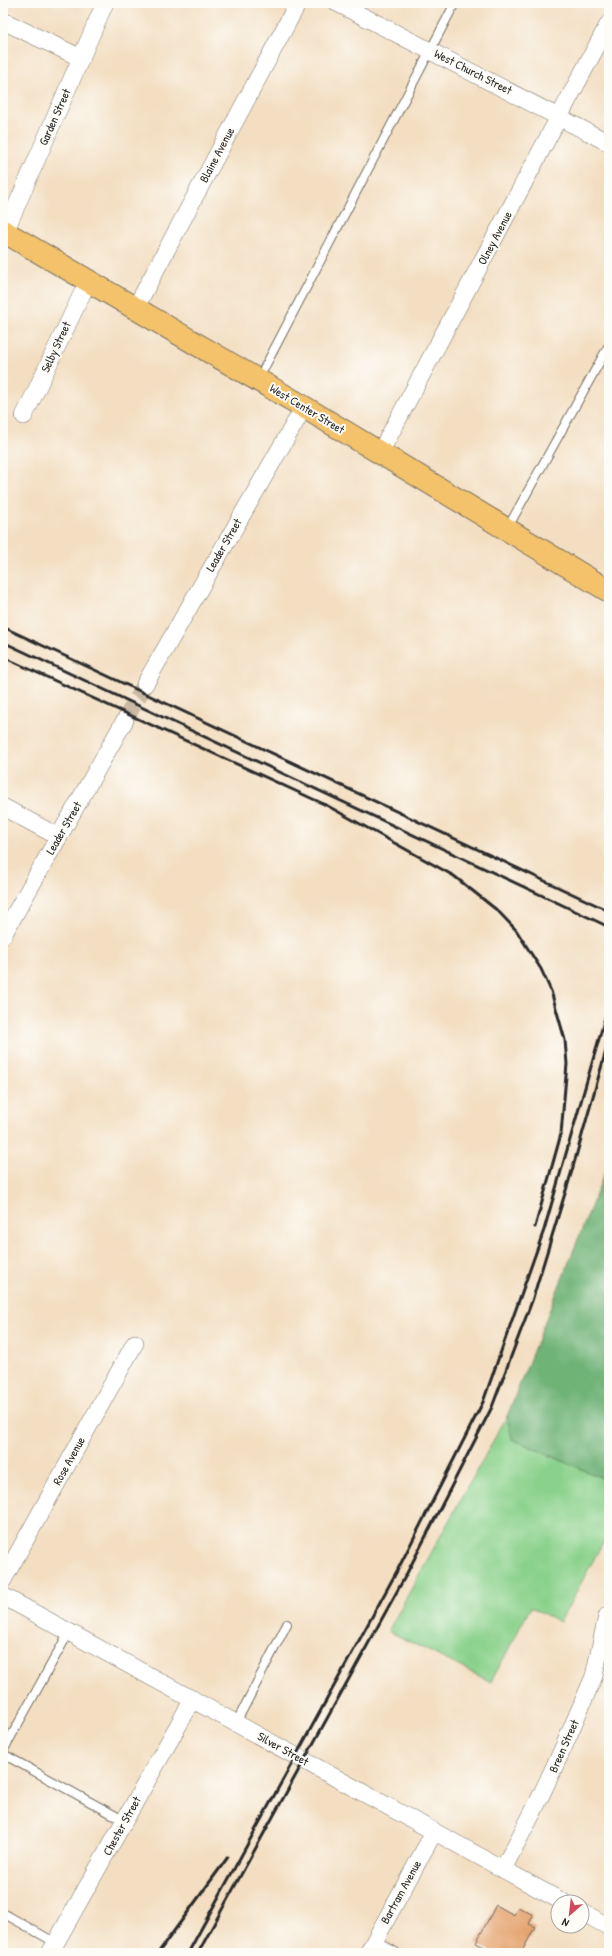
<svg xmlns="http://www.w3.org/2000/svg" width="612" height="1956" viewBox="0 0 612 1956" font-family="'Patrick Hand',sans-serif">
	<rect width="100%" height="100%" fill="#fdfcf7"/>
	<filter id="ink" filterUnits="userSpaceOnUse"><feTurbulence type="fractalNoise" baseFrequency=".025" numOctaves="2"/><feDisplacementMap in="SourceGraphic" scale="8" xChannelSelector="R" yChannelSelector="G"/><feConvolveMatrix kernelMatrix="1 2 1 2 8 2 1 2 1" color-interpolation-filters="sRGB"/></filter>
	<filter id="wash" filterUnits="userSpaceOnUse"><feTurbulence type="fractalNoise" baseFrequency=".012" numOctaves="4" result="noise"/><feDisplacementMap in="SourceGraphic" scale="16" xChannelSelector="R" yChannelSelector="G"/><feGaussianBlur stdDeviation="0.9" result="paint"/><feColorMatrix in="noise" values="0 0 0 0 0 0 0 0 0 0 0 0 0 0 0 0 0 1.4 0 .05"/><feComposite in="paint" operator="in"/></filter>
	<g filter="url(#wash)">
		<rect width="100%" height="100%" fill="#f3dec1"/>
		<polygon fill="#8ad18b" stroke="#5a7e5b" points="507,1416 512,1439 609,1481 609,1531 560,1622 531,1607 491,1682 388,1631"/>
		<polygon fill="#6fb377" stroke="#4d6f51" points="609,1167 609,1481 512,1439 507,1416 605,1172"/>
		<g id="blocks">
			<polygon fill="#e4a16c" points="496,1905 514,1915 518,1907 533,1915 529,1924 535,1927 521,1953 495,1953 476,1943"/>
		</g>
	</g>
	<g filter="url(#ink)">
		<use href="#blocks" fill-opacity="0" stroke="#716a60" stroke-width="1"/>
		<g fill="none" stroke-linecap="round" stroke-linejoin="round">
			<polyline stroke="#cbbaa3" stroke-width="17" stroke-dasharray="17 8" stroke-linecap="butt" points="125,720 145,684"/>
			<defs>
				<g id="lane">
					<polyline points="258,380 455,3"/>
					<polyline points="507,529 609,345"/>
					<polyline points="236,1723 287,1624"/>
					<polyline points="3,1751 69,1632"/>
					<polyline points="3,1754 125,1821"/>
					<polyline points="3,1913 56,1943"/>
					<polyline points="375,1940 397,1953"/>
				</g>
				<g id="street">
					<polyline points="337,3 609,143"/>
					<polyline points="3,21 81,58"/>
					<polyline points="5,232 105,3"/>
					<polyline points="136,307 298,3"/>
					<polyline points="24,416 89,279"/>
					<polyline points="380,453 609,23"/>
					<polyline points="145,684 304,407"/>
					<polyline points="3,807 59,837"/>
					<polyline points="3,935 125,720"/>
					<polyline points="3,1580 135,1343"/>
					<polyline points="3,1596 563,1902"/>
					<polyline points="503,1869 535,1808 564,1746 594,1676 607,1616"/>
					<polyline points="582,1912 609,1927"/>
					<polyline points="50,1953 193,1699"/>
					<polyline points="368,1953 434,1832"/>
				</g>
				<polyline id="primary" points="3,231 304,407 609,591"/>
			</defs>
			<use href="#lane" stroke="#716a60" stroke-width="10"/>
			<use href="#street" stroke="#716a60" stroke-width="18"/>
			<use href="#primary" stroke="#716a60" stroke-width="24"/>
			<use href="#lane" stroke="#fff" stroke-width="8"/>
			<use href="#street" stroke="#fff" stroke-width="17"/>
			<use href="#primary" stroke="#f3c26a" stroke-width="22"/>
			<g stroke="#2b2b2b" stroke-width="3">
				<polyline points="3,627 609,911"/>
				<polyline points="3,642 609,927"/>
				<polyline points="3,657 326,805 454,876 498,911 516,930 541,969 551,991 565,1040 567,1064 561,1134 535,1227"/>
				<polyline points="158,1953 228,1857"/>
				<polyline points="188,1953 397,1571 483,1402 544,1230 609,1004"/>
				<polyline points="198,1953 406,1575 492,1407 532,1301 571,1174 609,1040"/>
			</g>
		</g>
	</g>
	<g text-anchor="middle" stroke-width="4" stroke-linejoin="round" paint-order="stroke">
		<g font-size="12" fill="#2b2b2b" stroke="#fdfcf7">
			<text transform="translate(473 72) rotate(27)" y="4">West Church Street</text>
			<text transform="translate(55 117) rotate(-66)" y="4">Garden Street</text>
			<text transform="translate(217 155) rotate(-62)" y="4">Blaine Avenue</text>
			<text transform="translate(495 238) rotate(-62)" y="4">Olney Avenue</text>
			<text transform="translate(56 347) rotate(-65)" y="4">Selby Street</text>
			<text transform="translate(307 409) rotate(31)" y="4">West Center Street</text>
			<text transform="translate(224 545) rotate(-60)" y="4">Leader Street</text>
			<text transform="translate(64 828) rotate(-60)" y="4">Leader Street</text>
			<text transform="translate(69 1461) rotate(-61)" y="4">Rose Avenue</text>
			<text transform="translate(564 1746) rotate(-66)" y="4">Breen Street</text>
			<text transform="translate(283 1749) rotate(29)" y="4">Silver Street</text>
			<text transform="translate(122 1826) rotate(-61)" y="4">Chester Street</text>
			<text transform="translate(401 1892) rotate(-61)" y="4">Bartram Avenue</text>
		</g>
	</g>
	<rect width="612" height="1956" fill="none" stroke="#fdfcf7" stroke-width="16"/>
	<g transform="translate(570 1914) rotate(208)"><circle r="19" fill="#fdfcf7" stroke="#a9a8a5"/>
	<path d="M0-3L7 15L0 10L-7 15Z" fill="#d1495b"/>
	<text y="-6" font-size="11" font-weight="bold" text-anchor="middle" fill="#2b2b2b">N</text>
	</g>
</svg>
